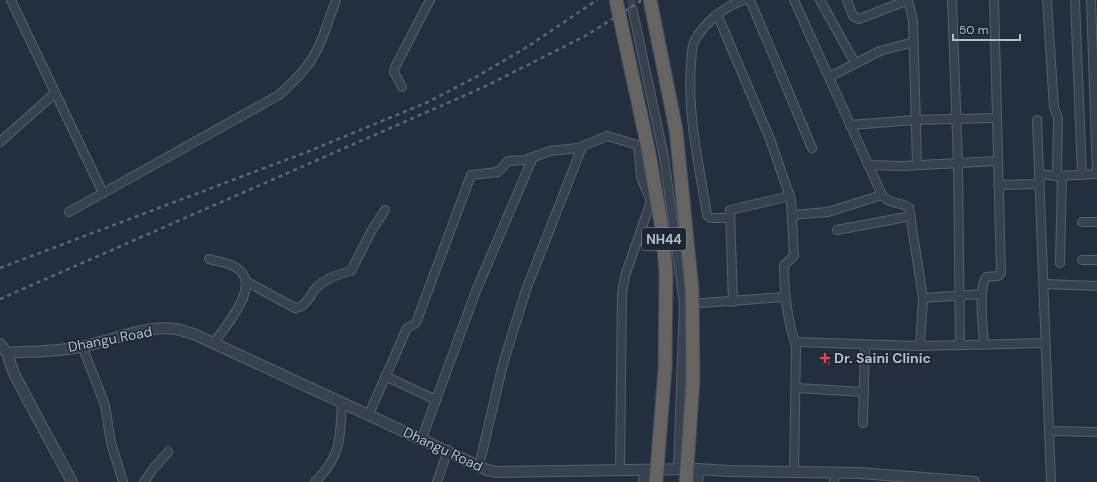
<svg xmlns="http://www.w3.org/2000/svg" width="1097" height="482" viewBox="0 0 1097 482" font-family="'DM Sans',sans-serif">
	<rect width="100%" height="100%" fill="#242f3e"/>
	<polygon fill="#455162" stroke="#1f2835" points="822,354 830,355 830,366 821,366"/>
	<g fill="none" stroke-linecap="round" stroke-linejoin="round">
		<polyline stroke="#3a4453" stroke-width="8" stroke-dasharray="8 4" stroke-linecap="butt" points="631,0 633,11"/>
		<defs>
			<g id="minor">
				<polyline points="11,0 103,193"/>
				<polyline points="750,0 812,148"/>
				<path d="M794,0L882,195C889,205 901,201 909,208L923,298L920,346"/>
				<polyline points="820,0 855,63"/>
				<polyline points="847,0 853,16 859,19 908,0"/>
				<polyline points="908,0 913,20 917,164"/>
				<polyline points="952,0 958,163 960,345"/>
				<polyline points="1047,0 1054,108 1058,118 1057,176"/>
				<polyline points="1075,0 1082,175"/>
				<polyline points="1091,0 1097,174"/>
				<polyline points="633,11 664,157 684,304 678,469"/>
				<path d="M717,14L770,139L791,200L794,256L784,265C784,293 787,319 796,346L794,473"/>
				<polyline points="829,77 880,51 914,42"/>
				<polyline points="402,87 394,72 395,67 430,0"/>
				<polyline points="1037,120 1051,482"/>
				<polyline points="850,125 915,120 995,118"/>
				<polyline points="0,142 55,93"/>
				<polyline points="868,165 902,166 997,161"/>
				<polyline points="1039,174 1057,176 1097,174"/>
				<polyline points="998,185 1039,184"/>
				<path d="M69,212L279,95C290,85 301,75 309,63C322,45 328,21 336,0"/>
				<polyline points="792,215 828,212 882,195"/>
				<path d="M729,218H710L707,215C699,165 687,114 691,64C692,56 691,47 695,40C705,22 725,6 744,0"/>
				<polyline points="1082,222 1097,222"/>
				<polyline points="837,230 911,216"/>
				<path d="M209,259C218,262 231,263 238,269C262,286 225,326 214,343"/>
				<polyline points="1082,260 1097,260"/>
				<polyline points="1060,263 1062,176"/>
				<path d="M247,282L295,308C306,308 310,294 317,287C326,278 339,274 351,271L372,230L385,210"/>
				<polyline points="1043,284 1097,286"/>
				<polyline points="923,298 982,294"/>
				<polyline points="733,302 730,210 790,196"/>
				<polyline points="688,304 784,297"/>
				<polyline points="795,342 920,346 1045,343"/>
				<path d="M984,344C983,329 978,289 986,277L998,276L1001,273L994,0"/>
				<polyline points="82,346 105,405 111,443 123,482"/>
				<polyline points="385,376 436,400"/>
				<polyline points="796,388 864,392"/>
				<polyline points="369,414 407,328 416,323 471,175 498,172 508,161 525,160 550,151 578,148 607,136 638,145 641,177 651,201 625,276 622,293 620,470"/>
				<polyline points="863,423 865,345"/>
				<polyline points="1049,431 1097,432"/>
				<polyline points="422,438 476,291 533,157"/>
				<polyline points="479,466 503,364 526,290 582,147"/>
				<polyline points="144,482 153,469 168,452"/>
				<path d="M315,482C342,455 340,438 342,402"/>
				<polyline points="437,482 448,450"/>
				<polyline points="834,482 835,473"/>
			</g>
			<g id="tertiary">
				<polyline points="0,344 7,353 14,374 72,482"/>
				<path d="M7,353C34,351 62,352 89,345C117,339 146,325 176,329C182,330 190,333 196,335L487,470L497,472L698,469L729,471L860,473L974,482"/>
				<polyline points="644,482 645,470"/>
				<polyline points="697,482 698,469"/>
			</g>
		</defs>
		<use href="#minor" stroke="#565f6c" stroke-width="10"/>
		<use href="#tertiary" stroke="#565f6c" stroke-width="12"/>
		<use href="#minor" stroke="#38414e" stroke-width="8"/>
		<use href="#tertiary" stroke="#38414e" stroke-width="10"/>
		<g stroke="#5a6575" stroke-width="2.5" stroke-dasharray="4 4" stroke-linecap="butt">
			<polyline points="0,268 312,150 428,102 476,77 527,47 597,0"/>
			<polyline points="0,299 484,87 587,35 642,0"/>
		</g>
		<defs>
			<g id="trunk-bridge">
				<polyline points="616,0 648,148 663,235 666,275 665,368 656,482"/>
				<polyline points="650,0 676,130 692,290 693,380 686,482"/>
			</g>
		</defs>
		<use href="#trunk-bridge" stroke="#434c59" stroke-width="15" stroke-linecap="butt"/>
		<use href="#trunk-bridge" stroke="#656462" stroke-width="13"/>
	</g>
	<path fill="#e0444e" stroke="#1d2633" stroke-width="1.5" d="M823 352h4v4h4v4h-4v4h-4v-4h-4v-4h4z"/>
	<g text-anchor="middle" stroke-width="3" stroke-linejoin="round" paint-order="stroke">
		<rect fill="#1d2633" stroke="#878f9c" stroke-width="1" x="642" y="228" width="44" height="22" rx="3"/>
		<g font-size="13" font-weight="bold" fill="#b4bcc9">
			<text x="664" y="244">NH44</text>
		</g>
		<g font-size="14" fill="#b4bcc9" stroke="#1d2633">
			<text transform="translate(110 339) rotate(-11)" y="5">Dhangu Road</text>
			<text transform="translate(443 449) rotate(25)" y="5">Dhangu Road</text>
		</g>
		<g font-size="14" font-weight="bold" fill="#b4bcc9" stroke="#1d2633" text-anchor="start">
			<text x="834" y="363">Dr. Saini Clinic</text>
		</g>
	</g>
	<path d="M953 34v6h67v-6" fill="none" stroke="#b4bcc9" stroke-width="2"/>
	<text x="959" y="34" font-size="12" fill="#b4bcc9" stroke="#1d2633" stroke-width="3" paint-order="stroke">50 m</text>
</svg>
